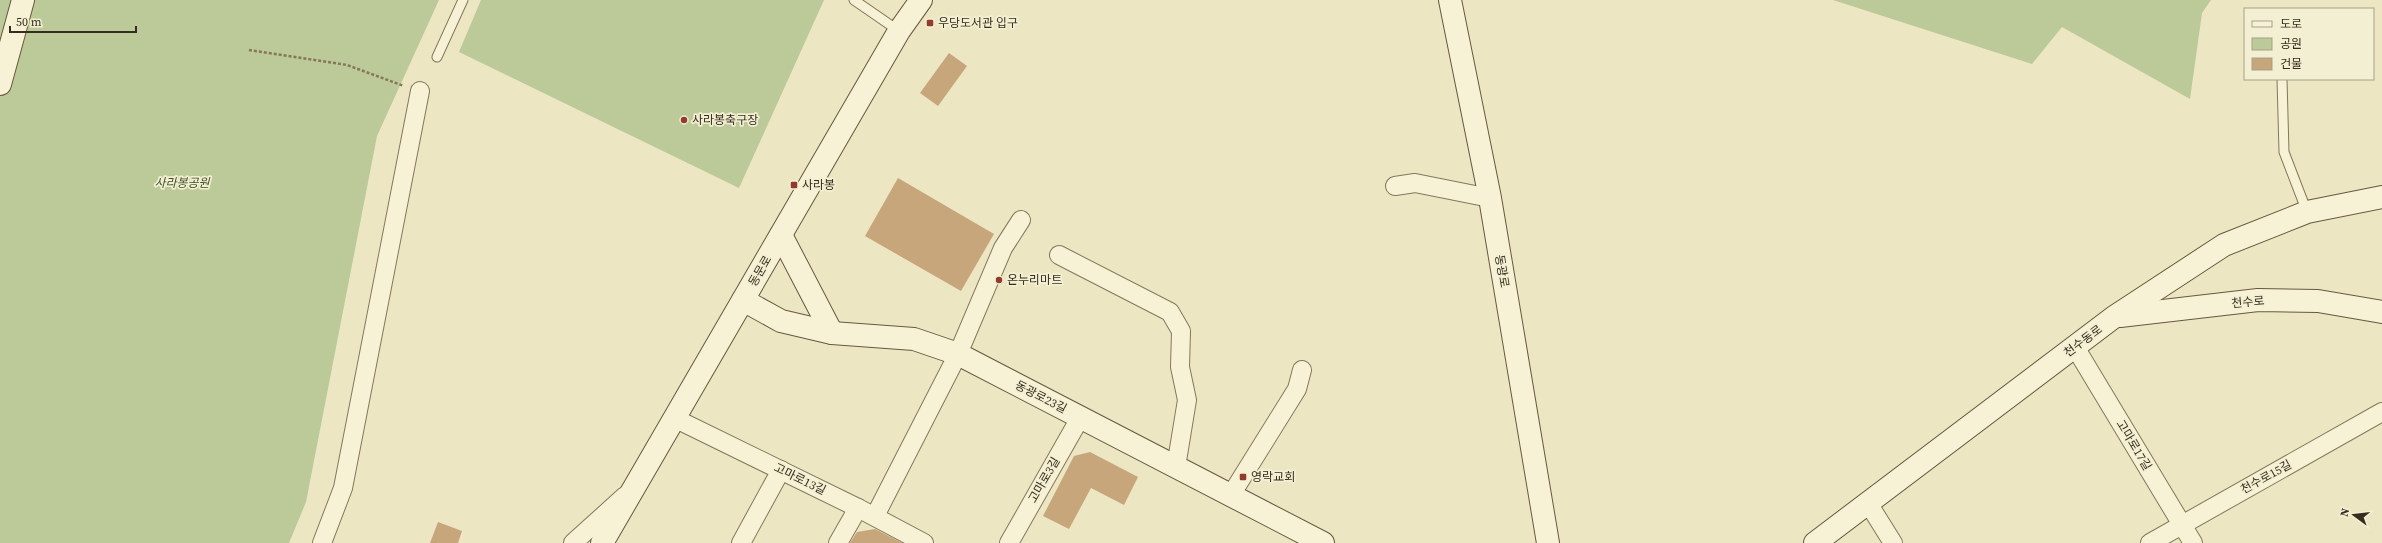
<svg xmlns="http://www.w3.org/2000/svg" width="2382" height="543" viewBox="0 0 2382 543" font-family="'Source Serif 4','Noto Sans KR',serif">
	<rect width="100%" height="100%" fill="#ece6c3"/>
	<g fill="#bcc998">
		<polygon points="0,0 439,0 377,136 306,502 289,543 0,543"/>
		<polygon points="481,0 824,0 739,188 459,52"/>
		<polygon points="1833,0 2211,0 2202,13 2190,99 2062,27 2032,64"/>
	</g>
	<g fill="#c8a67b">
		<polygon points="949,53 967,66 938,106 920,93"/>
		<polygon points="898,178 994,234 961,291 865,236"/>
		<polygon points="1090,452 1138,477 1124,505 1091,488 1069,529 1043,516 1074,456"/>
		<polygon points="438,522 462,531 458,543 430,543"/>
		<polygon points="875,529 902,543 850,543 857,532"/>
	</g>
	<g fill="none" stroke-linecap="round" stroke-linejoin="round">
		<defs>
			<g id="lane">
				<polyline points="854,0 899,31"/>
				<polyline points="437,57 463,0"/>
				<polyline points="2282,79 2284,152 2307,212"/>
			</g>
			<g id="street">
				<polyline points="1395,186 1415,183 1490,198"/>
				<polyline points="1059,255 1170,312 1181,331 1180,367 1187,400 1176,467"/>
				<polyline points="2075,347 2193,543"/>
				<polyline points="674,418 858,508 924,543"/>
				<polyline points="1231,495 1297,389 1302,370"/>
				<polyline points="1868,503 1893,543"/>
				<polyline points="875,516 958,354 1003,248 1021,220"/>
				<polyline points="322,543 343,488 420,91"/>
				<polyline points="573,543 625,496"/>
				<polyline points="741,543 781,470"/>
				<polyline points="838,543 858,508"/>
				<polyline points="1009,543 1080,418"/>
				<polyline points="2150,543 2382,412"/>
			</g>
			<g id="secondary">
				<polyline points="1450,0 1490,198 1548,543"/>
				<polyline points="0,84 23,0"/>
				<polyline points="781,235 832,333"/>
				<polyline points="743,300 781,321 832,333 914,339 958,354 1323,543"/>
				<polyline points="2120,316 2258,300 2318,301 2382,312"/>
				<polyline points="602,543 899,31 921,0"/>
				<polyline points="1815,543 2114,317 2224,245 2307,212 2382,197"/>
			</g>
		</defs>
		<use href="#lane" stroke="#85775b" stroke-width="11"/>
		<use href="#street" stroke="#85775b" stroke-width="20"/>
		<use href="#secondary" stroke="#67583e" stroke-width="24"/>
		<polyline stroke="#85775b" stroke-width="2.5" stroke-dasharray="3 2" stroke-linecap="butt" points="249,50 347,65 404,86"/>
		<use href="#lane" stroke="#f7f2d6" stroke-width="9"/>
		<use href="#street" stroke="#f7f2d6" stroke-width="18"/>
		<use href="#secondary" stroke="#f7f2d6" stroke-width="22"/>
	</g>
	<g fill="#913c2e" stroke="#f3efd2" stroke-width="1.5">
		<rect x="926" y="19" width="8" height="8" rx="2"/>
		<circle cx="684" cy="120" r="4"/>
		<rect x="790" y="181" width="8" height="8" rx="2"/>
		<circle cx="999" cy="280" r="4"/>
		<rect x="1239" y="473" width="8" height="8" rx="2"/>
	</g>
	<g text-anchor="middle" stroke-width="3.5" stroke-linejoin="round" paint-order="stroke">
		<g font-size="12" fill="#362d1e" stroke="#f3efd2" text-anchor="start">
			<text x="938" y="27">우당도서관 입구</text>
			<text x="692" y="124">사라봉축구장</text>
			<text x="802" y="189">사라봉</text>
			<text x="1007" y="284">온누리마트</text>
			<text x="1251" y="481">영락교회</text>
		</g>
		<g font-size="12" font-style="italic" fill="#405126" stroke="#f3efd2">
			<text x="182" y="187">사라봉공원</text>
		</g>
		<g font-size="12" fill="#362d1e" stroke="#f3efd2">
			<text transform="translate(760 271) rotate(-60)" y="4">동문로</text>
			<text transform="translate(1502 271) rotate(80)" y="4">동광로</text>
			<text transform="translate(2248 302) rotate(-5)" y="4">천수로</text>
			<text transform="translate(2083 341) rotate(-37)" y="4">천수동로</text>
			<text transform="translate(1041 397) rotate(27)" y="4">동광로23길</text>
			<text transform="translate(2134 445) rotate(59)" y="4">고마로17길</text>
			<text transform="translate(2266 477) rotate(-29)" y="4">천수로15길</text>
			<text transform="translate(800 479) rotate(26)" y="4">고마로13길</text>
			<text transform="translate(1044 480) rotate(-60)" y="4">고마로3길</text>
		</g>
	</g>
	<rect x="2244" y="8" width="130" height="72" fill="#f3efd2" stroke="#a7a18a"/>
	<rect x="2252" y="21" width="20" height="6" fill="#f7f2d6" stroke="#a7a18a"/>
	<text x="2280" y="28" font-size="12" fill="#362d1e">도로</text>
	<rect x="2252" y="38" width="20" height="12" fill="#bcc998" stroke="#a7a18a"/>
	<text x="2280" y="48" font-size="12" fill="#362d1e">공원</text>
	<rect x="2252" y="58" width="20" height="12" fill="#c8a67b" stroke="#a7a18a"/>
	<text x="2280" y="68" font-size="12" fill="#362d1e">건물</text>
	<g transform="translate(2354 515) rotate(285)" stroke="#f3efd2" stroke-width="3" paint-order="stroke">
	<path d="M0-3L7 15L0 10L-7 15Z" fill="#362d1e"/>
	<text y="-6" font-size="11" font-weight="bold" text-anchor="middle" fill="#362d1e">N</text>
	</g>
	<path d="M10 26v6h126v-6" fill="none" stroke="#362d1e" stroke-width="2"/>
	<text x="16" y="26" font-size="12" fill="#362d1e" stroke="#f3efd2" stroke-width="3" paint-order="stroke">50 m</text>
</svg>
